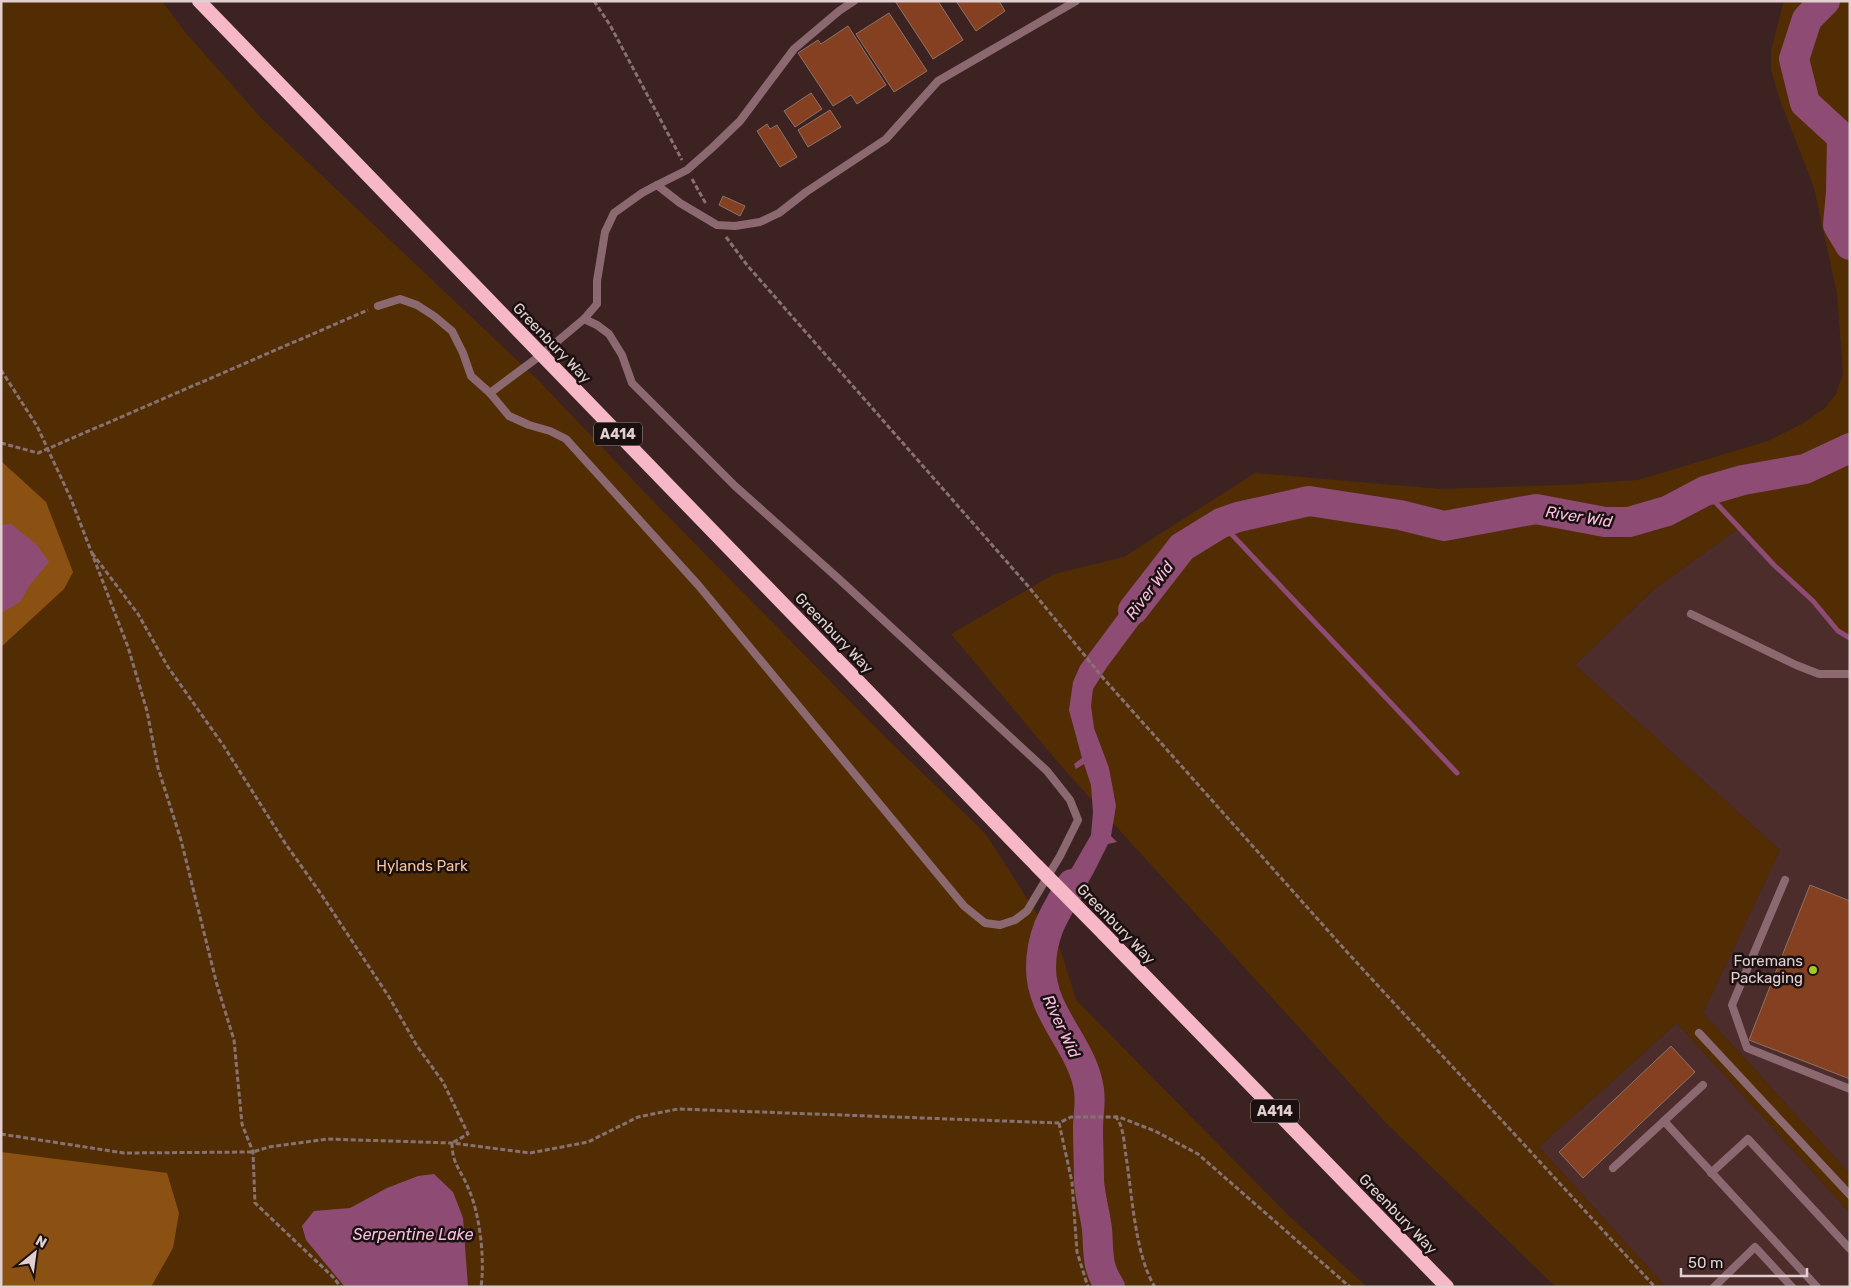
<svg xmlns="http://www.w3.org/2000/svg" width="1851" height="1288" viewBox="0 0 1851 1288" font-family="Rubik,sans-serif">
	<rect width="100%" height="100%" fill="#3c2322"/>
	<g fill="#4c2d2b">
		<polygon points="1738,529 1776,570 1812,603 1838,634 1850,640 1850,1174 1703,1013 1780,850 1575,665 1653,590"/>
		<polygon points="1677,1023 1850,1213 1850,1287 1666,1287 1539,1147"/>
	</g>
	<g fill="#522d04">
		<polygon points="1,1 162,1 185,32 261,118 539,381 653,501 886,738 985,833 1061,951 1076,1000 1287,1214 1367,1287 1,1287"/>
		<polygon points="1784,1 1850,1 1850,640 1838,634 1812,603 1776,570 1738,529 1653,590 1575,665 1780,850 1703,1013 1850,1174 1850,1213 1677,1023 1539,1147 1666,1287 1556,1287 1386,1123 1062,767 951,634 1054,574 1124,557 1255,473 1440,489 1563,485 1638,480 1768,441 1802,424 1825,408 1836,394 1843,374 1837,293 1814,188 1779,97 1771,70 1771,50"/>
	</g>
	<g fill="#8a5113">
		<polygon points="2,462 46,502 73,572 64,589 1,647"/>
		<polygon points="1,1152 167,1173 179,1213 173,1248 151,1287 5,1287 1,1282"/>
	</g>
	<g fill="#8e4c75">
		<polygon points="11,524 37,545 49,562 29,586 20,602 1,613 1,525"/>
		<polygon points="1150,572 1168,585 1107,667 1093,689 1091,706 1094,728 1109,768 1116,806 1111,836 1117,842 1108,844 1094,872 1062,929 1045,915 1091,835 1093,812 1091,785 1084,764 1076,769 1074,764 1082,758 1069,710 1073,682 1080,666"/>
		<polygon points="434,1174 453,1192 463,1218 468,1287 345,1287 306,1240 302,1226 314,1211 350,1208 387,1188 418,1176"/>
	</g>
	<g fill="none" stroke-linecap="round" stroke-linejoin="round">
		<g stroke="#8e4c75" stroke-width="5">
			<polyline points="1705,491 1774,565 1813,601 1838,631 1850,638"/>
			<polyline points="1221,523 1457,773"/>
		</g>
		<g stroke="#8e4c75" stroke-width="30">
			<polyline points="1825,1 1807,19 1794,59 1805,103 1842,137 1841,192 1838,225 1850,245"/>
			<polyline points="1133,610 1182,547 1221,523 1238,517 1309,501 1400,515 1444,526 1536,509 1605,522 1629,522 1667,511 1705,491 1743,480 1805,469 1850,448"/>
			<path d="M1072,884C1055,913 1041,933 1041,968C1041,1014 1083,1046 1089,1090C1091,1103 1088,1115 1088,1128C1088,1145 1089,1163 1089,1181C1090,1197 1095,1213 1097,1229C1099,1253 1096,1266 1110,1287"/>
		</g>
	</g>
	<g fill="#854022" stroke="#8c7267">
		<polygon points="895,1 938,1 963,40 933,59"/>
		<polygon points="956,1 999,1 1005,11 976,31"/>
		<polygon points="889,13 927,71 894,92 856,34"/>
		<polygon points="848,26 886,85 857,104 851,95 833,106 798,53 818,40 821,44"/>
		<polygon points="811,93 822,109 795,127 784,111"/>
		<polygon points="830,110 841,127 808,147 798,130"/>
		<polygon points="767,124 770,129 777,125 797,157 780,167 757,131"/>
		<polygon points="723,196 745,206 740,216 719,205"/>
		<polygon points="1810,885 1850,901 1850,1079 1749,1040"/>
		<polygon points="1671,1046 1695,1072 1583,1178 1559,1152"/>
	</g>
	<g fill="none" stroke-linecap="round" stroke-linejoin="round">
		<g stroke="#877271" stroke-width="3" stroke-dasharray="5 2.5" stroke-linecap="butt">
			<polyline points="594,1 610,25 682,160"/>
			<polyline points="692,179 706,204"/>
			<polyline points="726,237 747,265 1028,586 1104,679 1347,952 1655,1287"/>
			<polyline points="1,370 37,426 71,499 128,647 147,711 158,768 181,840 217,985 234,1040 242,1124 253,1152 255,1203 333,1277 341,1287"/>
			<polyline points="1,443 38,453 368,310"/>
			<polyline points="92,553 138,614 168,667 223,745 285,843 321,894 389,997 417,1046 443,1082 468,1134 452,1143"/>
			<path d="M1115,1116C1124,1125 1124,1145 1126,1156C1132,1193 1135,1256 1155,1287"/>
			<polyline points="1059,1123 1072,1182 1077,1252 1088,1287"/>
			<polyline points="1,1134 124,1153 253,1152 269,1147 328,1139 452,1143 530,1153 588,1142 638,1117 678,1109 1059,1123 1071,1117 1119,1117 1155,1131 1198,1154 1350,1287"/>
			<path d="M452,1143C452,1165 462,1171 469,1190C480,1215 485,1260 481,1287"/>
		</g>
		<g stroke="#8c6971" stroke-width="8">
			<polyline points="657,185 687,170 713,147 740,121 794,49 839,11 854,1"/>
			<polyline points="378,306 400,299 417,305 434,316 452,331 463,353 471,376 490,393 509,416 529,425 550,431 566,439 699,586 964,906 985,923 1000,925 1015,920 1027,911 1060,856 1078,820 1070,800 1047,771 840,580 735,486 632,383 622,355 609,334 597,325 584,319 597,304 597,281 605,232 614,213 642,193 657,185 680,203 717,225 735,226 760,222 779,213 806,192 886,139 938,81 1076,1"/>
			<polyline points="490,393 541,355 584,319"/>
			<polyline points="1691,614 1796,665 1819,674 1850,674"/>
			<polyline points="1785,880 1732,1005 1747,1048 1850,1089"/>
			<polyline points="1699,1033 1850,1195"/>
			<polyline points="1664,1121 1703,1085"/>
			<polyline points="1613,1168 1664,1121 1817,1287"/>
			<polyline points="1711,1173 1748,1139 1850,1249"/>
			<polyline points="1714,1287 1755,1247 1792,1287"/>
		</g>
		<g stroke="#f6b7c6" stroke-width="14">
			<polyline points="199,1 1037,866"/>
			<polyline points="1104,934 1447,1287"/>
		</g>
		<polyline stroke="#f6b7c6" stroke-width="14" points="1037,866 1104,934"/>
	</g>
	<circle fill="#a4c824" stroke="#1b1010" stroke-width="2" cx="1813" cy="970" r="5"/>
	<g text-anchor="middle" stroke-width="5" stroke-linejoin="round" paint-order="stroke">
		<g fill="#1b1010" stroke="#a69696" stroke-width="1">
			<rect x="594" y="422.5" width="48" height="23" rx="4"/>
			<rect x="1251" y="1099.5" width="48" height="23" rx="4"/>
		</g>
		<g font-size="14" font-weight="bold" fill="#e1d0cf">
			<text x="618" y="439">A414</text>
			<text x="1275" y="1116">A414</text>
		</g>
		<g font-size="15" fill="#e1d0cf" stroke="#1b1010">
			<text transform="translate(552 343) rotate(46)" y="5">Greenbury Way</text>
			<text transform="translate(834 633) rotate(46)" y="5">Greenbury Way</text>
			<text transform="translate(1116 924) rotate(46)" y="5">Greenbury Way</text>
			<text transform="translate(1398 1214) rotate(46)" y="5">Greenbury Way</text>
		</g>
		<g font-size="15" fill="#f6c499" stroke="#1b1010">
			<text x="422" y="871">Hylands Park</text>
		</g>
		<g font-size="15" fill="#e1d0cf" stroke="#1b1010" text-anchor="end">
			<text x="1803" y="966">Foremans<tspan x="1803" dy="17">Packaging</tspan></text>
		</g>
		<g font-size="16" font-style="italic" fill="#f9bee0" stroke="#1b1010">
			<text transform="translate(1579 516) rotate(9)" y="6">River Wid</text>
			<text transform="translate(1149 590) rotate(-53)" y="6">River Wid</text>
			<text transform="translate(1062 1026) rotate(65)" y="6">River Wid</text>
			<text x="413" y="1240">Serpentine Lake</text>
		</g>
	</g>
	<rect width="1851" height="1288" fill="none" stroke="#e1d0cf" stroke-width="5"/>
	<g transform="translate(35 1253) rotate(29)" stroke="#1b1010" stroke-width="4" paint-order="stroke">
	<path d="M0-4L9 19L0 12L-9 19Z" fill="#e1d0cf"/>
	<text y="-8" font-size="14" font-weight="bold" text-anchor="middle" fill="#e1d0cf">N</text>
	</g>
	<path d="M1681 1268v8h126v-8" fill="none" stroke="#e1d0cf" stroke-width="2.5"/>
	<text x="1688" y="1268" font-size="15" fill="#e1d0cf" stroke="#1b1010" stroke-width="4" paint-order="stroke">50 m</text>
</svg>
